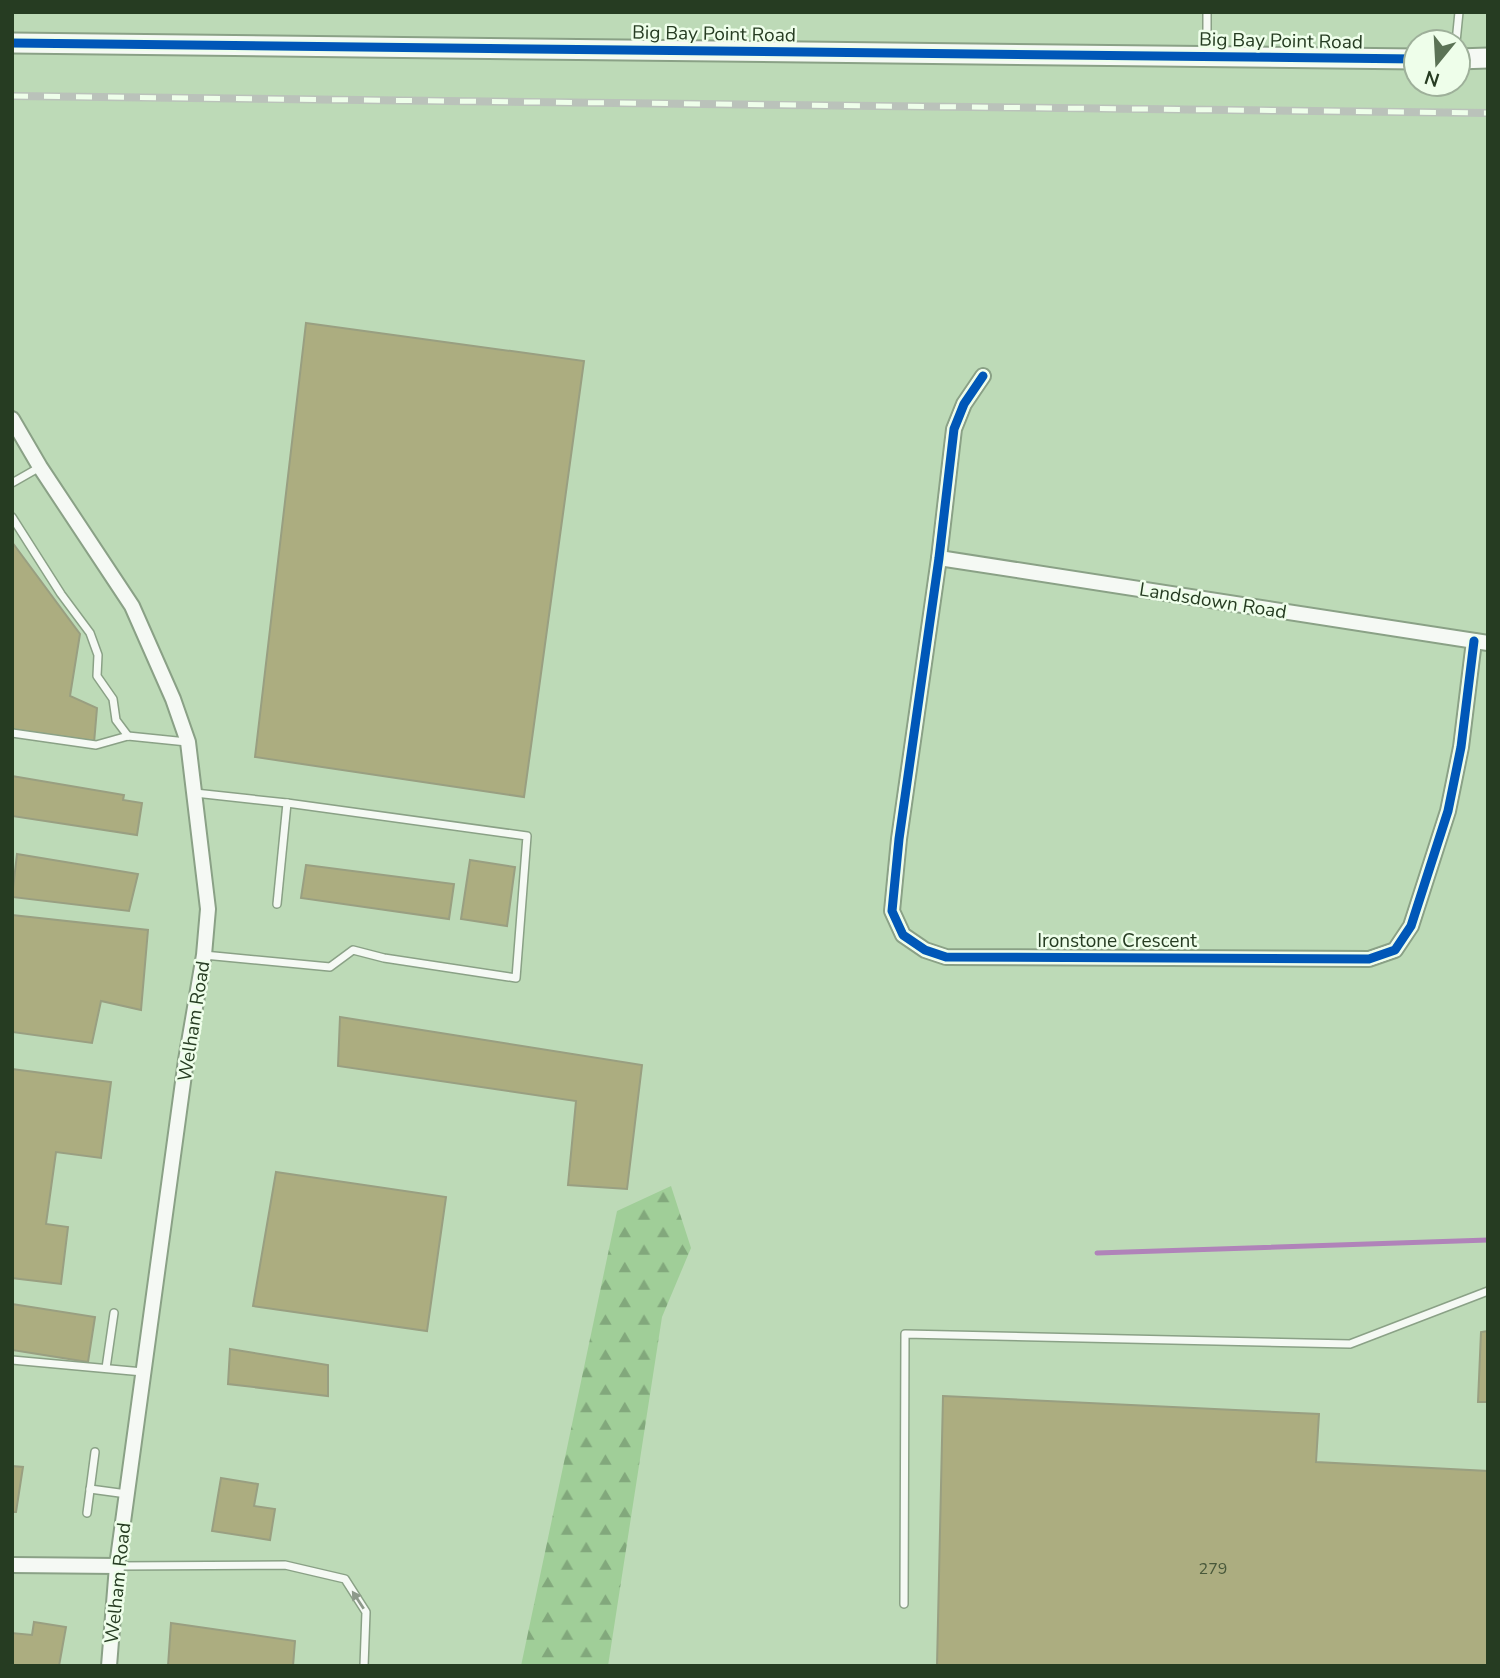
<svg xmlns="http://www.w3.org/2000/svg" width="1500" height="1678" viewBox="0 0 1500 1678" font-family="'Nunito Sans',sans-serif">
	<defs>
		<pattern id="forest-firs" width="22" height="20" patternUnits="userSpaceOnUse" patternTransform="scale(1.75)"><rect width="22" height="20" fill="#a0ce98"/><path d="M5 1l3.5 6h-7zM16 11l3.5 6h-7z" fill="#82a87c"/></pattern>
	</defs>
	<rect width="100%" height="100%" fill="#bddab7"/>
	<polygon fill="url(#forest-firs)" points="671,1186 691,1248 662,1317 608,1666 521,1666 617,1211"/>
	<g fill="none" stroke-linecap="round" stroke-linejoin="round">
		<polyline stroke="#b083b9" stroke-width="5" points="1097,1253 1488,1240"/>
	</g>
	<g fill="#acad80" stroke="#999f81" stroke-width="2">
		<polygon points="306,323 584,361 524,797 255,757"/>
		<polygon points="12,542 80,634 70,696 97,708 94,743 12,731"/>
		<polygon points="12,776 124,795 123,800 142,803 137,835 12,816"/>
		<polygon points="17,854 138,874 129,911 12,897"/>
		<polygon points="470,860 515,867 507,926 461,919"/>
		<polygon points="306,865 454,884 449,919 301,898"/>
		<polygon points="12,915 148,930 141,1010 101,1001 92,1043 12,1032"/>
		<polygon points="340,1017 642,1065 627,1189 568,1185 576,1101 338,1066"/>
		<polygon points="12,1069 111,1082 101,1158 56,1152 46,1224 68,1227 61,1284 12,1278"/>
		<polygon points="276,1172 446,1197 427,1331 253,1306"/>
		<polygon points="12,1304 95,1317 88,1362 12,1350"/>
		<polygon points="1488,1331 1488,1402 1478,1402 1481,1332"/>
		<polygon points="230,1349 328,1365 328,1396 228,1384"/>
		<polygon points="943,1396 1319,1414 1316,1462 1488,1471 1488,1666 937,1666"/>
		<polygon points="12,1466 23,1467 16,1512 12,1512"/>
		<polygon points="221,1478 258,1484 254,1506 275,1509 270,1540 212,1531"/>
		<polygon points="34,1622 66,1627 59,1666 12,1666 12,1633 32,1635"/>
		<polygon points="171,1623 295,1641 293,1666 168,1666"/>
	</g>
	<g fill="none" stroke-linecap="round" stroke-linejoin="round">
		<defs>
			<g id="lane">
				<polyline points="1456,42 1459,12"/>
				<polyline points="1207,56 1207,12"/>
				<polyline points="12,483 40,467"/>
				<polyline points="12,517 61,594 90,633 98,655 97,676 113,699 116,720 128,736"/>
				<polyline points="12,733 96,745 128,736 187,742"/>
				<polyline points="195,793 287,803 527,836 516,978 384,958 353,950 330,967 204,955"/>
				<polyline points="277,904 287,803"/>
				<polyline points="12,1360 143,1372"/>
				<polyline points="106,1368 114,1313"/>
				<polyline points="90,1489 127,1494"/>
				<polyline points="87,1513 95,1452"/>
				<polyline points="117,1566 285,1565 345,1579 366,1612 364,1666"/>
				<polyline points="904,1604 905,1334 1350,1344 1488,1291"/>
			</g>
			<g id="street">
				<polyline points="983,376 964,404 954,429 939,558 899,839 892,911 903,935 925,950 946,957 1369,959 1395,950 1411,926 1448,811 1461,747 1474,641"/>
				<polyline points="12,419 40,467 132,606 173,699 188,742 208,909 204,955 186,1060 117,1566 109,1666"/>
				<polyline points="939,558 1488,643"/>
				<polyline points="12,1565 117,1566"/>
			</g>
			<g id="secondary">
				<polyline points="12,43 1416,59"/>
				<polyline points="1458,59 1488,58"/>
			</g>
		</defs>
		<use href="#lane" stroke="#8aa186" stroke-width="10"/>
		<use href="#street" stroke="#8aa186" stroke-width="18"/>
		<use href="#secondary" stroke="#8aa186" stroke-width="23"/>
		<use href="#lane" stroke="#f5f9f4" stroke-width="7"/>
		<use href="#street" stroke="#f5f9f4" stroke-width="14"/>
		<use href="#secondary" stroke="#f5f9f4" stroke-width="19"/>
		<defs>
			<polyline id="rail" points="12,96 1488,113"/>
		</defs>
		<use href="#rail" stroke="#bac2ba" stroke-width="8"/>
		<use href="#rail" stroke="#eefeea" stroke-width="5" stroke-dasharray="16" stroke-linecap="butt"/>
		<defs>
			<g id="cycleway">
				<polyline points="12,43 1416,59"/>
				<polyline points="983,376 964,404 954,429 939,558 899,839 892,911 903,935 925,950 946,957 1369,959 1395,950 1411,926 1448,811 1461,747 1474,641"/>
			</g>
		</defs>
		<use href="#cycleway" stroke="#eefeea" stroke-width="13"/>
		<use href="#cycleway" stroke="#0057b8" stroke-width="9"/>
	</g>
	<defs><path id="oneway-solid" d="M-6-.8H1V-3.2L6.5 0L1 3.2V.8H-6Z" transform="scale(1.75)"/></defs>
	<use fill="#8e9a8b" href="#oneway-solid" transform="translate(358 1600) rotate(-123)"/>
	<g text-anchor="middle" stroke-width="5" stroke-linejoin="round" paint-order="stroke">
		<g font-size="16" fill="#48583a">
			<text x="1213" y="1574">279</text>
		</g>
		<g font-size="19" fill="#263c22" stroke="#eefeea">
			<text transform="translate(714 33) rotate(1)" y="7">Big Bay Point Road</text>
			<text transform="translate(1281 40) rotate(1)" y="7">Big Bay Point Road</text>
			<text transform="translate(1213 600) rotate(9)" y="7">Landsdown Road</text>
			<text x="1117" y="947">Ironstone Crescent</text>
			<text transform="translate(193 1021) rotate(-81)" y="7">Welham Road</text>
			<text transform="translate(117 1583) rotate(-84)" y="7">Welham Road</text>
		</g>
	</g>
	<rect width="1500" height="1678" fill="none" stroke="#263c22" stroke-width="28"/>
	<g transform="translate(1437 63) rotate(198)"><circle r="33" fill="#eefeea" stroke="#9eb09a" stroke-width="2"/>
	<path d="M0-5L12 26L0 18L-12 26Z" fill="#5b7356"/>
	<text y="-10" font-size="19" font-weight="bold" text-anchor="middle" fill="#263c22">N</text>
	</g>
</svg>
